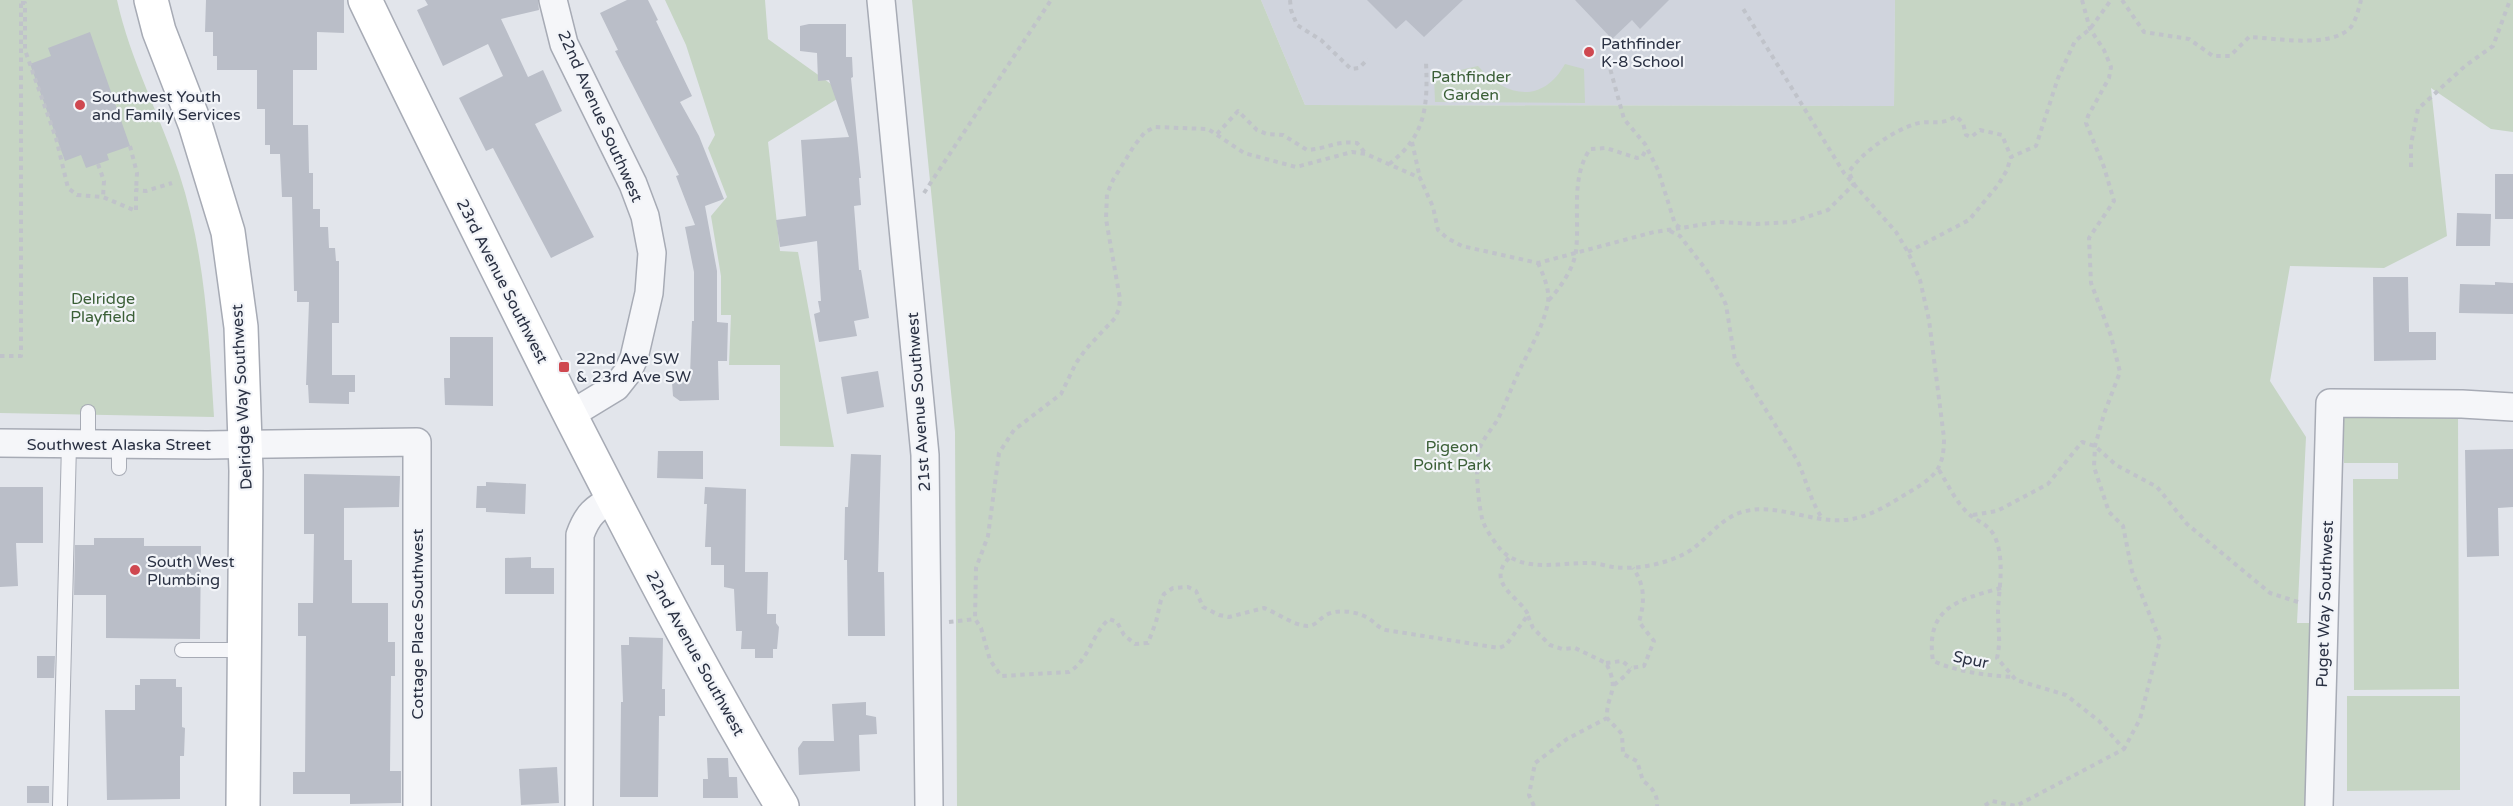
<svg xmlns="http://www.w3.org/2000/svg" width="2513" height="806" viewBox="0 0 2513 806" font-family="'Varela Round',sans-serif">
	<rect width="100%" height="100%" fill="#e2e5eb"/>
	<polygon fill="#d0d4dd" points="1261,0 1895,0 1894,106 1305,105"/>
	<g fill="#c6d5c4">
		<path d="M0,0H117C130,60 160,115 179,173C205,252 209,335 214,417L0,413Z"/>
		<polygon points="665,0 765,0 768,39 845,94 768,142 780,251 798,252 834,447 780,446 780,365 729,365 731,315 721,315 721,276 711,216 727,197 708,148 715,135 686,45"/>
		<polygon points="912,0 1261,0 1305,105 1894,106 1895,0 2513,0 2513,132 2491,129 2431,88 2447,236 2384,268 2290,266 2270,381 2306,437 2297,623 2330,623 2329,806 957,806 955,432"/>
		<path d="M1565,64L1584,69L1585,103L1435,102L1434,76L1478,66C1505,97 1542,105 1565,64Z"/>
		<polygon points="2458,415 2459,689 2354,690 2353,479 2398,479 2398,463 2344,463 2343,416"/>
		<polygon points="2347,696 2460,696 2460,790 2347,791"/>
	</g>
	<g fill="#babec8">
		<polygon points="206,0 344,0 344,33 317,32 317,70 293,70 293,125 308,125 309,173 313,173 313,209 320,209 320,227 328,227 329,248 335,248 336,261 339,261 339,323 332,323 332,375 355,375 355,392 349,392 349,404 309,403 308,385 306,385 309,302 297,302 297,291 294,291 292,197 282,197 280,154 270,154 270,145 265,145 265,109 257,109 257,70 217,70 217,56 213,56 213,32 205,32"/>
		<polygon points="425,0 538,0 539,10 501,19 528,77 543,70 562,111 535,124 594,237 551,258 493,148 486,151 459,98 503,76 488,44 443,66 417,10 428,5"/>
		<polygon points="627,0 648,0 658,20 656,21 692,96 680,102 699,136 724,199 705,206 717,271 717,322 728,323 727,361 718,361 719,400 680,401 673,396 672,382 677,382 677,376 690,375 692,321 694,321 694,272 685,227 695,225 676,176 679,175 615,51 618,50 600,13"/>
		<polygon points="1367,0 1463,0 1424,37 1406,20 1396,29"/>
		<polygon points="1575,0 1669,0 1640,29 1632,20 1612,39"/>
		<polygon points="809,24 846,24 846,57 852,57 853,77 851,78 861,178 859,178 861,205 854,206 859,270 861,270 869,318 854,321 857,336 819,342 814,314 820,312 818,301 821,301 817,241 780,247 776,220 806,216 801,140 849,137 829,80 818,81 817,53 800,51 800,26"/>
		<polygon points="90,32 130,146 107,154 109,160 86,168 81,155 65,161 30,64 51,56 48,48"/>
		<rect x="2495" y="174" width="18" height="45"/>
		<polygon points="2457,213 2491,214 2490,246 2456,246"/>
		<polygon points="2373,277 2408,277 2409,332 2436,332 2436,360 2374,361"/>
		<polygon points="2495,282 2513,283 2513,314 2459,313 2460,284 2495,285"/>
		<polygon points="450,337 493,337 493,406 445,405 444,378 450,378"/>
		<polygon points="878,371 884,407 847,414 841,377"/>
		<polygon points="2513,449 2513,507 2498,508 2499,556 2467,557 2465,450"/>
		<polygon points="658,451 703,451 703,479 657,478"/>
		<polygon points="851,454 881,455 878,572 884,572 885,636 848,636 847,560 844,560 845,507 848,507"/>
		<polygon points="304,474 400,476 399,507 344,508 344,560 352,560 352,603 388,603 388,642 395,642 395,676 391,676 390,771 401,771 401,803 350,804 350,794 293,794 293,772 305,772 306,636 298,636 298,603 313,603 314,534 304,534"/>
		<polygon points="486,482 526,484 525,514 486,512 486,508 476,508 477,486 486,486"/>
		<polygon points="0,487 43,487 43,543 16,543 18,586 0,587"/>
		<polygon points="705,487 746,489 745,572 768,572 767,614 776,614 776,623 779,627 777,649 773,649 773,658 755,658 755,649 741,649 742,631 736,631 734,589 724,587 724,565 711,565 711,547 705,547 707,504 704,504"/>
		<polygon points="94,538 144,538 144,546 201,546 200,639 106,638 106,595 74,595 75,545 94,545"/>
		<polygon points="531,557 531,568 554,568 554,594 505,594 505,558"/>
		<polygon points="629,637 663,638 662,689 665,689 665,716 659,716 658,797 620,797 621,702 623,702 621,645 629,645"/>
		<polygon points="37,656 55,656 54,678 37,678"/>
		<polygon points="140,679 176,679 176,687 182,687 182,727 185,728 184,756 180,756 180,799 107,800 105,710 135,710 135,685 140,685"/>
		<polygon points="866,702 866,715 876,717 877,734 859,735 860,771 799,775 798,748 803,741 834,741 832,704"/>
		<polygon points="707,758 728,758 729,777 737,777 738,798 703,798 703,779 708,779"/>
		<polygon points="557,767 559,803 521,805 519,769"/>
		<rect x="27" y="786" width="22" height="17"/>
	</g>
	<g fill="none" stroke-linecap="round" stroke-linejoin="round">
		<defs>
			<g id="lane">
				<polyline points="88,412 88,444"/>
				<polyline points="119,444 119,468"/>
				<polyline points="182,650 245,650"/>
				<polyline points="60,806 69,444"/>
			</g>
			<g id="street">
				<polyline points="553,0 564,44 633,184 645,216 652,253 649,293 634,358 627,373 616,387 570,415"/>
				<polyline points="881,0 925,455 929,806"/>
				<polyline points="0,443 207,445 417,442 417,806"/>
				<path d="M579,806L580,535C587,515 595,508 613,499"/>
				<polyline points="2319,806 2330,403 2462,404 2513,407"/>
			</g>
			<g id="secondary">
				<polyline points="151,0 159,31 195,124 228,232 241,327 246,471 243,806"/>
				<path d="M365,0C428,132 494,262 559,393C630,532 701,672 782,806"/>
			</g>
		</defs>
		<use href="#lane" stroke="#a7abb5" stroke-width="16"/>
		<use href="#street" stroke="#a7abb5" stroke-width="30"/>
		<use href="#secondary" stroke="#a7abb5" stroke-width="36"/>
		<g stroke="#c0c3ca" stroke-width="4" stroke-dasharray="4.5 4.5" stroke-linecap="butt">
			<polyline points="1290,0 1291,10 1297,25 1321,40 1351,69 1359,68 1368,59"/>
			<polyline points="2082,0 2090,29 2104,50 2111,67 2109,78 2088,116 2086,123 2104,167 2114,201 2089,238 2091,283 2111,336 2120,372 2104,414 2095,446 2094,467 2109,512 2123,526 2132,571 2160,640 2140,719 2124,749"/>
			<path d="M2122,0L2144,32L2189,39L2213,56H2230L2249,37C2276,38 2331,49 2351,27C2356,20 2359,8 2361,0"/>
			<polyline points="21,3 25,3 25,50 56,138 68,188 77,195 103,197 136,211 136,190 146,191 172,183"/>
			<path d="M1608,61L1624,119L1645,144L1658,170L1675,224L1681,228L1718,222L1756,224L1791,222L1828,210L1854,184L1849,172C1862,152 1893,131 1915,124C1932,119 1940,127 1956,116L1963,123L1966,135L1971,137L1980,130L2002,135L2011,157L2036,146L2058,78L2075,41L2090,29L2111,0"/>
			<path d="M1217,134L1238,111L1257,130L1267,134L1283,135L1307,150C1327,149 1337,140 1357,143L1366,154"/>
			<polyline points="1412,142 1420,178"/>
			<polyline points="130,146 137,173 136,190"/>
			<polyline points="98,164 104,181 103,197"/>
			<path d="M1389,164C1426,136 1428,106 1426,62"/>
			<polyline points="2411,167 2411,144 2418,109 2465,66 2493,46 2510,0"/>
			<polyline points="924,193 1051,0"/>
			<path d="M1670,231L1680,236L1707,271L1722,296L1726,305L1735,360L1797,460C1807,481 1809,498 1822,518"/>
			<polyline points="1908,252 1969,220 1998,185 2007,170 2011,157"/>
			<path d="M1538,263C1543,274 1550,290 1548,302C1544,325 1530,349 1520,369C1512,386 1506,403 1498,419C1492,429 1483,438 1479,450C1475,466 1478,502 1482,518C1484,527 1492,538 1497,545C1519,575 1560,562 1591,563C1598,563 1606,566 1613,567C1634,570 1660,565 1680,556C1704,546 1716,520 1742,512C1775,502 1811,523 1845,520C1869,518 1891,503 1911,491C1936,476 1944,468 1944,438L1929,320L1920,280L1908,252L1896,232L1844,173L1742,7"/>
			<path d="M1549,300C1560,288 1574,268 1576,251C1580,217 1570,179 1590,149L1606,148L1637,158L1642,157L1647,148"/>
			<polyline points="0,356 21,356 21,0"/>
			<path d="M1939,470C1947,483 1954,498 1964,509C1973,521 1988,522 1995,537C2005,561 1999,587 1998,611C1998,627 2001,642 1997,658L2016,680L2066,695L2099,721L2124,749L2016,806L1992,801L1984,806"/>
			<polyline points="1973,515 1997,511 2048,484 2082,442 2095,446 2116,465 2157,487 2187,524 2270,593 2301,603"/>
			<path d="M1509,558C1484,584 1522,598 1528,615L1506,645L1499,648L1386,630C1379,628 1376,624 1371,620C1361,612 1338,608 1326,615C1319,619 1316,626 1307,626C1292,625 1278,613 1264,608L1229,617L1219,615L1203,607L1196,591L1188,587L1173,588L1164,594L1161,600L1156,622L1148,643L1135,644L1124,635L1117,622L1109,619C1092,634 1089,660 1069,672L1001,676L990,660L981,628L975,619L976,568L988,536L999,453L1014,430L1061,394L1076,363L1086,349L1115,318L1119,309L1120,299L1106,219L1107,194L1113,180L1134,146L1145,132L1155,127L1208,129L1244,153L1296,167L1352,152L1366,154L1420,178L1433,207L1438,230L1447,238L1462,246L1538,263L1654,232L1681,228"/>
			<path d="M2001,588C1957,600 1925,608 1933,661C1958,672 1985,675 2012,677"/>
			<path d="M1528,616L1533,628L1550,645L1562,649L1575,648L1606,663C1621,692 1606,693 1607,718L1622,734L1623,754L1637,761L1643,781C1652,787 1658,795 1657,806"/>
			<polyline points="949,622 975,619"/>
			<polyline points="1606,663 1622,661 1631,668"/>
			<path d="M1614,685L1626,675L1631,668L1644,666L1654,641L1639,622C1645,602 1645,585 1633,568"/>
			<polyline points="1534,806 1529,795 1535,763 1567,739 1607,718"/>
		</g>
		<use href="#lane" stroke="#f5f6f9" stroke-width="14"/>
		<use href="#street" stroke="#f5f6f9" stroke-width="27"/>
		<use href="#secondary" stroke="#fff" stroke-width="33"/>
	</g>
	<g fill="#cf4850" stroke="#f2f4f8" stroke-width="2">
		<circle cx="1589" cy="52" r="6"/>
		<circle cx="80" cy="105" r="6"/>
		<rect x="558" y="361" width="12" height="12" rx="3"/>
		<circle cx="135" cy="570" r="6"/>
	</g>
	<g text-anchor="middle" stroke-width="4.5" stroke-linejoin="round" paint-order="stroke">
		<g font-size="16" fill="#2a3143" stroke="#f2f4f8" text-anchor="start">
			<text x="1601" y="49">Pathfinder<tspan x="1601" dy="18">K-8 School</tspan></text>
			<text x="92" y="102">Southwest Youth<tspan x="92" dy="18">and Family Services</tspan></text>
			<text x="576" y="364">22nd Ave SW<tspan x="576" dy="18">&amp; 23rd Ave SW</tspan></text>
			<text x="147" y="567">South West<tspan x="147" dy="18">Plumbing</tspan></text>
		</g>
		<g font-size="16" fill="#3b5f37" stroke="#f2f4f8">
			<text x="1471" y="82">Pathfinder<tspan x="1471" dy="18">Garden</tspan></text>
			<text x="103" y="304">Delridge<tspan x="103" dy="18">Playfield</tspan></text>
			<text x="1452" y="452">Pigeon<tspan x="1452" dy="18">Point Park</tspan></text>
		</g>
		<g font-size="16" fill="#2a3143" stroke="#f2f4f8">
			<text transform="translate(601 116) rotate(66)" y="6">22nd Avenue Southwest</text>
			<text transform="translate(503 281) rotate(63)" y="6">23rd Avenue Southwest</text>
			<text transform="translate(241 397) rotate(-93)" y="6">Delridge Way Southwest</text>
			<text transform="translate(918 402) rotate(-94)" y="6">21st Avenue Southwest</text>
			<text x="119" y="450">Southwest Alaska Street</text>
			<text transform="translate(2324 604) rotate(-88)" y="6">Puget Way Southwest</text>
			<text transform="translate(417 624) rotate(-90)" y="6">Cottage Place Southwest</text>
			<text transform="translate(696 653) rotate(61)" y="6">22nd Avenue Southwest</text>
			<text transform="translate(1971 659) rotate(12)" y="6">Spur</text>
		</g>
	</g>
</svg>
